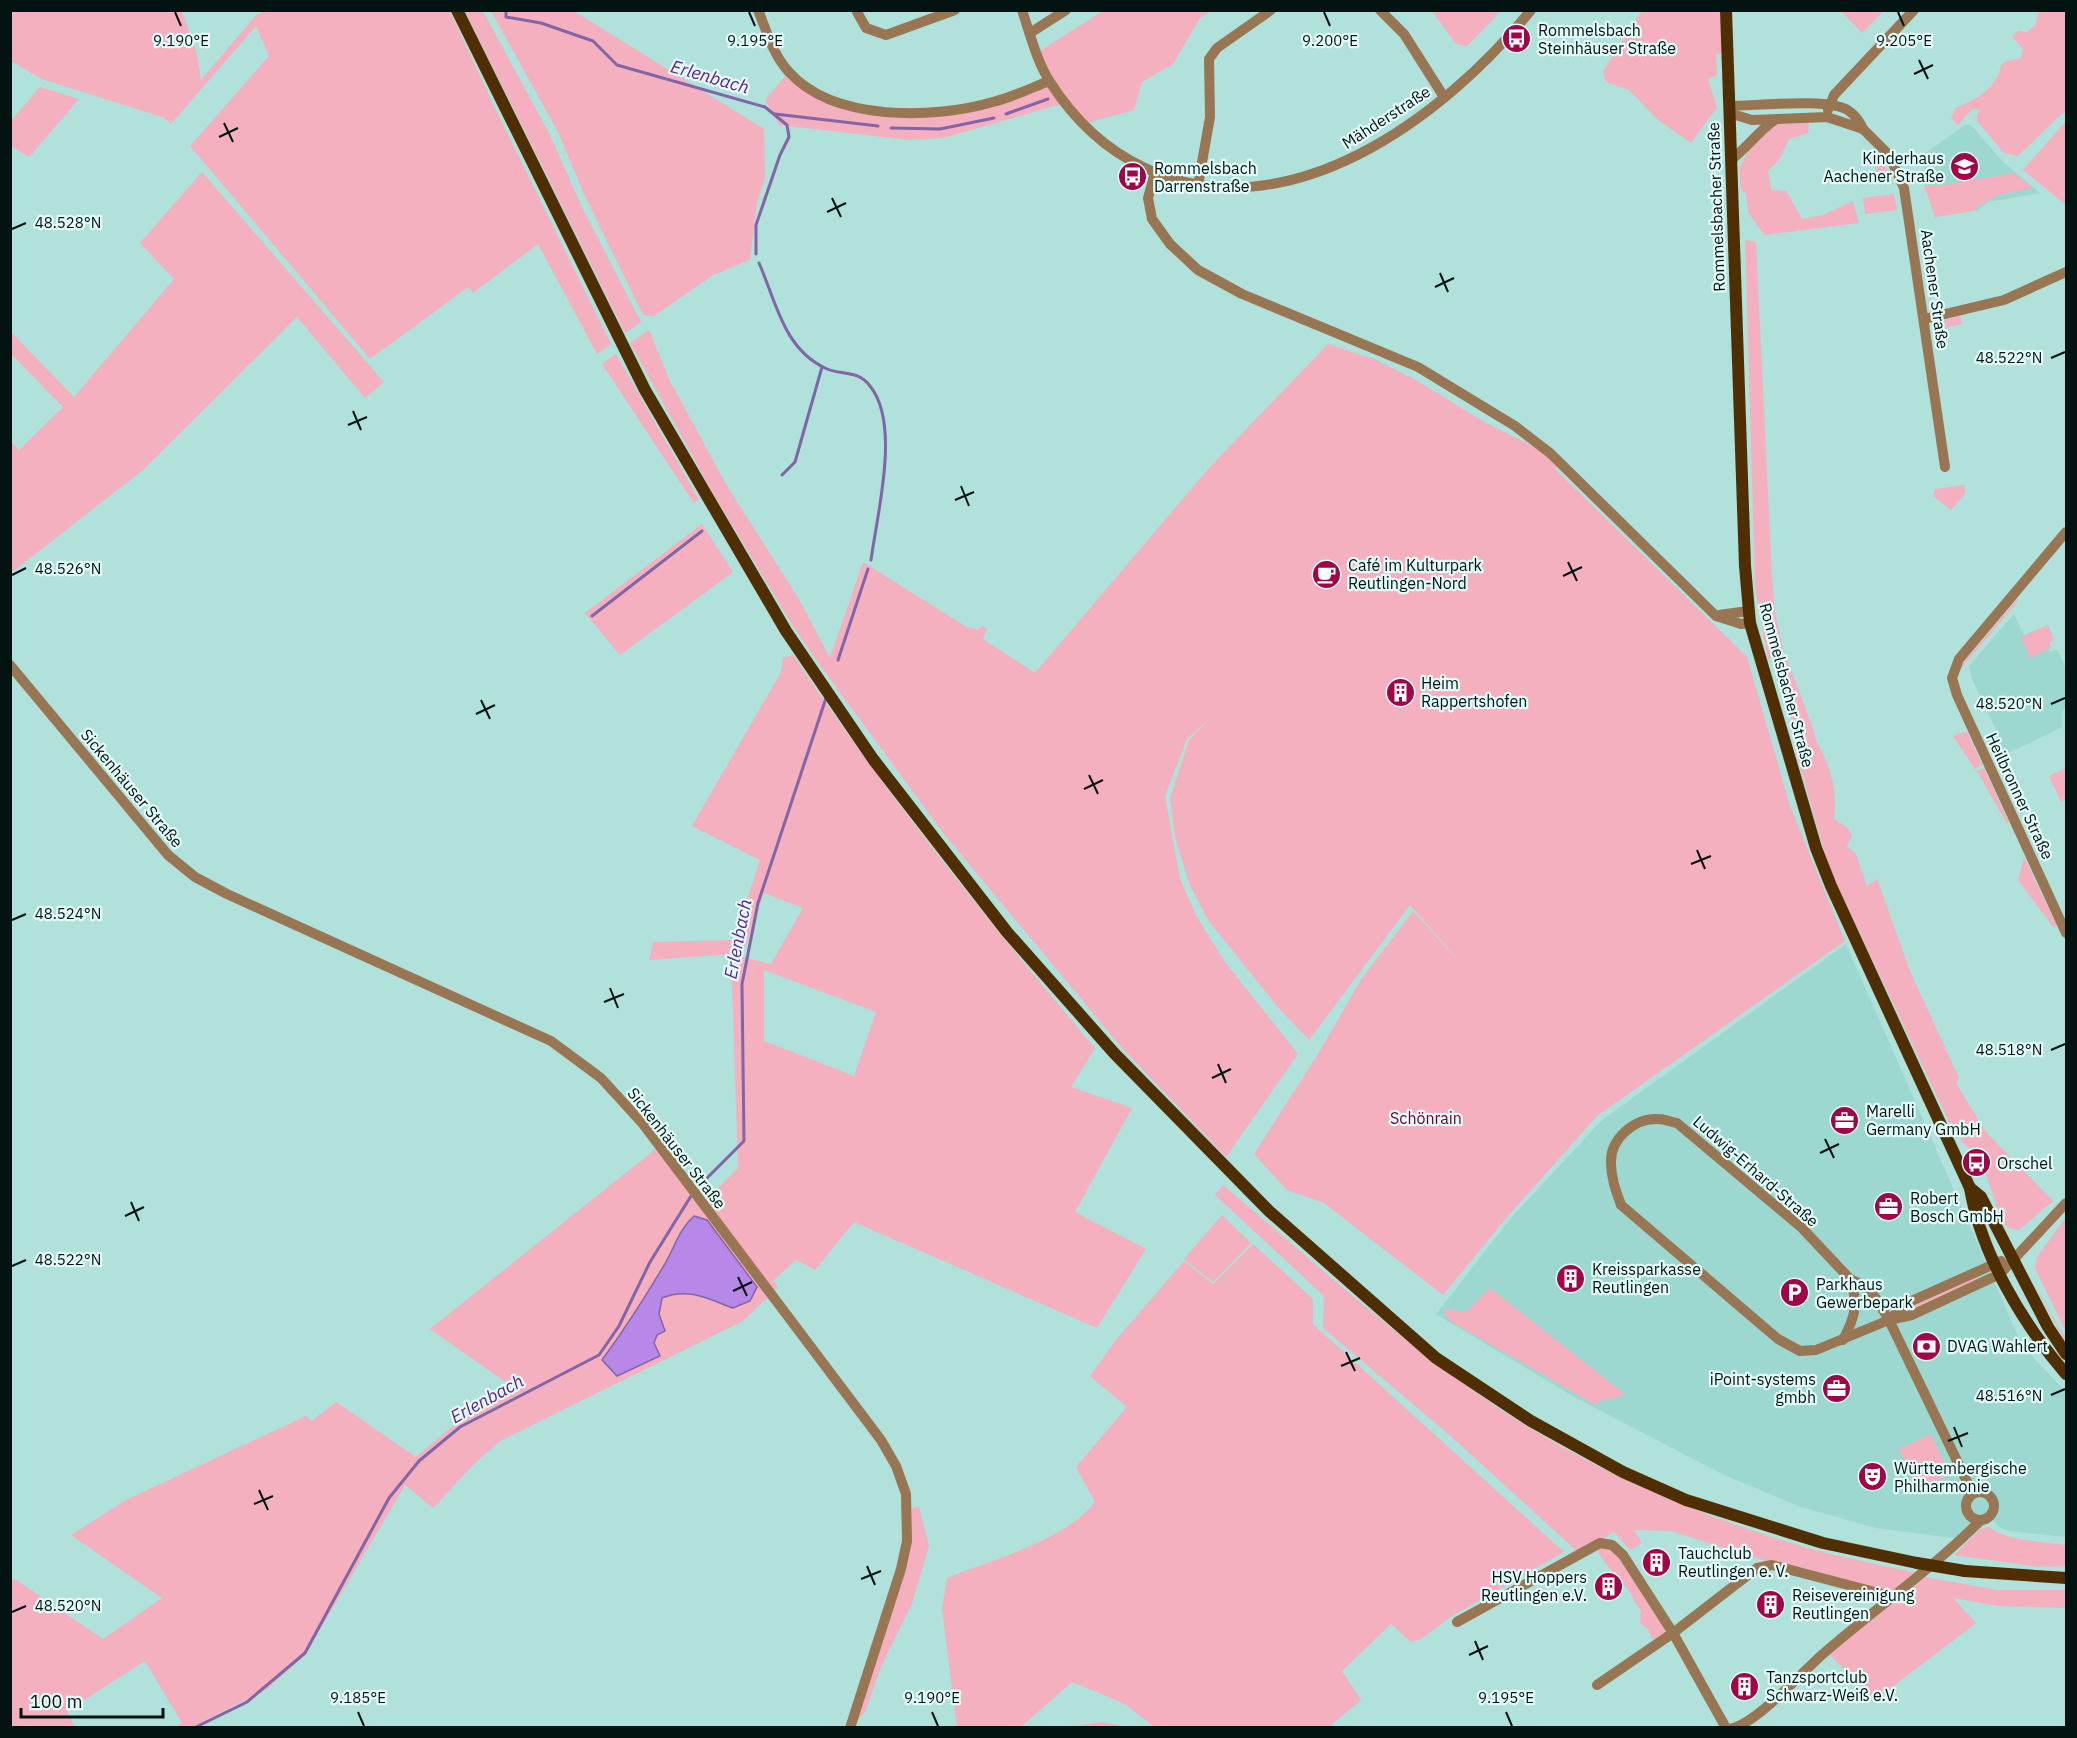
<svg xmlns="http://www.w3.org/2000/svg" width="2077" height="1738" viewBox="0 0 2077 1738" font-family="'IBM Plex Sans',sans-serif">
	<rect width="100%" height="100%" fill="#b0e1da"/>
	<g fill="#9cd8d0">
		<polygon points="1966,124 1972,126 2001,160 2040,193 1988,202 1978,210 1935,217 1922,176 1926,174 1920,157"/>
		<polygon points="2014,614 2024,635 2048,625 2054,640 2049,643 2049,650 2050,652 2057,649 2066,669 2066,707 2062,711 2063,727 1995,759 1984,736 1996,730 1972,679 1969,666"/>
		<polygon points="1846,944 2018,1336 2033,1357 2066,1392 2066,1537 2009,1531 1999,1527 1993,1520 1985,1519 1961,1539 1876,1528 1801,1507 1724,1475 1576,1398 1436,1314 1511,1218 1602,1120"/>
	</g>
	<g fill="#f4b0be" fill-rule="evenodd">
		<polygon points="11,10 182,11 197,54 201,80 256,15 266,11 450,11 493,104 611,344 597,354 538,244 473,293 468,287 370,359 190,146 269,56 256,26 171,124 165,118 42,79 11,61"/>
		<path d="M2042,10L2066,11V110L2018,156L2004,153L1977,121V114L1981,110L1972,109L1958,125L1951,118L1955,108C1970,103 1988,93 1996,79C2000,73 2000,66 2004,62L2021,58L2023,49L2012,36L2018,31L2027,32L2035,25L2039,12Z"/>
		<polygon points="465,11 483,11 550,135 582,207 641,322 625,333"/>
		<polygon points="491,11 574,11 764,129 765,178 757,202 750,260 713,275 654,316 643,315 584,194 558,132"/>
		<polygon points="1103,11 1211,11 1200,18 1173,64 1142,82 1134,110 1083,124 1065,103 943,138 910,140 779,125 765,100 789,72 843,105 951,111 1049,81 1038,52"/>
		<polygon points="1432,11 1501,11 1467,46 1456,44"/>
		<polygon points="1642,11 1726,11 1728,53 1716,54 1717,75 1708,79 1717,107 1691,143 1657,119 1629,90 1606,82 1603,71"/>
		<polygon points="1841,11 1884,11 1862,33"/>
		<polygon points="40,87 79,99 29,157 11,146 11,121"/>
		<polygon points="2066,121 2066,205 2023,170"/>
		<polygon points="1809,123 1808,133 1789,139 1779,160 1768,171 1771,190 1786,191 1802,219 1823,215 1853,201 1859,223 1764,235 1748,212 1746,193 1741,191 1739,168 1756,138 1767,128 1779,124"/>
		<polygon points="1873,150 1890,173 1876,173"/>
		<polygon points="202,172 384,382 365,398 297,317 143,470 11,573 11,442 19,450 63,407 11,354 11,332 74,397 174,279 140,243"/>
		<polygon points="2014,173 2033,188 1998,195 1975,208 1978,210 1935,217 1924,185 1944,185"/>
		<polygon points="1894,194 1897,210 1865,214 1863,198"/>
		<polygon points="1745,240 1756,242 1772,577 1775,612 1783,650 1768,659 1755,587"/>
		<polygon points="1960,315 1962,324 1945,328 1944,320"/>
		<polygon points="649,330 670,381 727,486 799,599 830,658 863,562 965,626 977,630 983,626 987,629 983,639 1035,673 1209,468 1328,344 1376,360 1416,380 1486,423 1549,454 1560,465 1555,469 1747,657 1790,806 1845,941 1597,1116 1507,1217 1443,1295 1324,1203 1287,1190 1254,1154 1318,1054 1362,978 1413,911 1465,968 1410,905 1309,1040 1277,1006 1208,920 1189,883 1175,837 1170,798 1189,740 1210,718 1187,739 1165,796 1180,879 1197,917 1225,962 1298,1054 1226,1157 1122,1048 944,834 822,668 793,626 714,495 630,343"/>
		<polygon points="616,354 699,500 694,503 602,364"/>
		<polygon points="1965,485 1965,494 1951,510 1933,496 1935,489"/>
		<polygon points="702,524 733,572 620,655 585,613"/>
		<polygon points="2017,599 2018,601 1958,672 1963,663"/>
		<polygon points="2048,625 2054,640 2049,643 2051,648 2030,658 2021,637"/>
		<path d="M793,655C885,792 988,922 1095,1048L1071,1087L1132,1108L1075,1212L1146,1249L1097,1328L854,1222L815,1270L796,1260L773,1281L778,1287L743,1321L500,1441L474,1464L433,1508L405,1485L305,1655L267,1689L193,1727H174L182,1723L145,1661L67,1711L75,1727H11L10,1581L15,1579L103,1639L162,1598L71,1535L126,1500L306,1416L312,1421L336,1402L416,1457L463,1417L517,1390L430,1329L657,1148L700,1206L738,1168L731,954L649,960L653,942L734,940L760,860L692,826L781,672L783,658ZM764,893L803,908L771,964L742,957ZM764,970L876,1012L854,1076L764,1041Z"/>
		<path d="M1786,657L1813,728C1815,741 1820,748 1825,759C1833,775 1837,801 1834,819L1848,828L1852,836L1847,847L1855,852L1867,886L1877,879L1910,971L1959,1078L1956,1083L1986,1132L2053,1201L2019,1230L2009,1228L2002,1222L1979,1154L1961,1142V1135L1952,1128L1829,868L1794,746L1797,736L1782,690V681L1778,673V663Z"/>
		<polygon points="1967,731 1982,765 1975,769 1953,736"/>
		<polygon points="1984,768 2009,823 2007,824 1977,771"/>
		<polygon points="2066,768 2066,800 2061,802 2049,776"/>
		<polygon points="2024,857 2057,926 2054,928 2018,880"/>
		<path d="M1223,1185C1322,1268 1418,1359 1528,1427C1617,1481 1715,1522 1815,1550C1850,1559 1886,1566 1921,1574L1894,1596L1772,1563L1671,1531L1634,1530L1642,1543L1630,1550L1614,1532L1579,1553L1454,1439L1323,1328L1324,1296L1215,1195Z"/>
		<polygon points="1222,1215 1251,1243 1213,1282 1184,1259"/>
		<polygon points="2066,1217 2066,1332 2035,1268 2037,1257"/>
		<path d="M1253,1244L1313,1299V1324L1564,1552L1452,1616L1421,1639L1411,1642L1391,1624L1342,1671L1361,1700L1329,1727H1155L1123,1703L1072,1682L1021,1727H957L942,1609L947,1578C992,1560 1066,1540 1095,1502L1076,1467L1127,1407L1090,1376L1115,1341L1184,1261L1213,1284Z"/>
		<polygon points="1977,1276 1978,1279 1912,1310 1911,1307"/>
		<polygon points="2032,1281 2066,1339 2066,1343"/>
		<path d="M1490,1288L1625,1394C1614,1401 1605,1396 1595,1405L1452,1322L1445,1315V1309L1466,1312Z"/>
		<polygon points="1931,1434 1950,1475 1918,1490 1899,1449"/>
		<polygon points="919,1507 929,1546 912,1603 881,1667 865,1712 852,1727 902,1569 909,1509"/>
		<path d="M1990,1527C2003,1541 2047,1542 2066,1545V1566L2039,1567L1954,1555L1982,1528Z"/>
		<path d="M1600,1548H1610L1620,1556L1670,1632L1653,1640L1648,1629L1640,1623L1641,1610C1635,1605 1635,1600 1631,1594C1621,1579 1607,1569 1598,1551Z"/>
		<polygon points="1925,1577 1997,1590 2066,1590 2066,1608 1998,1606 1953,1598 1976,1623 1875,1700 1829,1654"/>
		<polygon points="1102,1722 1127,1727 1073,1727 1076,1726"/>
	</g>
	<path fill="#b788e7" stroke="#8165a7" stroke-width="1.5" d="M694,1216L707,1220L757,1287L750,1301L733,1308C708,1299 688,1287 662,1298L659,1314L665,1331L657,1335L654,1343L660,1356L617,1376L602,1360C624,1330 644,1299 663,1267C674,1250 678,1230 694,1216Z"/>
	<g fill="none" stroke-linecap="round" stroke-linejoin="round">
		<g stroke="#8165a7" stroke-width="3">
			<polyline points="506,10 506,17 541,23 593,41 617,65 765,107 787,125 789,137 780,155 756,225 756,254"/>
			<polyline points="775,114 878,126"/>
			<polyline points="1006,114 1048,99"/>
			<polyline points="891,128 940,129 994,118"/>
			<path d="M759,263C776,301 783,348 825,368C841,376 857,369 870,386C901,424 877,514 871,560"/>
			<polyline points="782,475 795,462 822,367"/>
			<polyline points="592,616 702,531"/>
			<polyline points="838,660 868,569"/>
			<polyline points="706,1179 744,1141 742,984 758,903 826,698"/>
			<polyline points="194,1728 247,1702 305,1653 389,1498 419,1461 460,1427 599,1355 619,1326 650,1262 691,1196"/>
		</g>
		<g stroke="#987654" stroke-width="10">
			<path d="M758,10C767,32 773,55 789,72C834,122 934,119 993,102C1013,97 1031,88 1049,81"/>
			<polyline points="856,10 866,28 886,35 955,10"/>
			<path d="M1022,10C1030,34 1037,62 1050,82C1073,118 1105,149 1143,167C1286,236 1445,117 1531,10"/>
			<polyline points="1380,10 1404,34 1444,97"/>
			<polyline points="1030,33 1066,10"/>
			<path d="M1729,106C1756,106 1830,97 1849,111C1856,116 1860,122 1863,129L1827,117L1752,120L1729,113"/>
			<polyline points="1828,110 1834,95 1914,10"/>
			<polyline points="1863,129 1889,155 1904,188 1945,467"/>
			<path d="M1731,160C1747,148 1758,131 1776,119"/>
			<polyline points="1155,173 1148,198 1152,219 1170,244 1198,270 1242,294 1418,367 1515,426 1550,453 1716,616 1741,624 1750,623"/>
			<polyline points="1198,185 1210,117 1209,59 1217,48 1271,10"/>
			<polyline points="1924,319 2004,300 2066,272"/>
			<polyline points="2066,532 1959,659 1952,678 1957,695 2066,933"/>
			<polyline points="1719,615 1748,611"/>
			<polyline points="10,665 168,855 195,877 227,894 551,1041 601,1078 643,1124 881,1440 896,1466 906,1494 907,1541 901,1569 850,1728"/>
			<polyline points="1891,1318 1907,1303 2001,1261"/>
			<path d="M1843,1340C1855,1317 1859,1304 1850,1279"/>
			<circle cx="1980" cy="1506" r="14"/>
			<path d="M1973,1494L1889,1320L1875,1297L1863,1285L1850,1279L1802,1228L1677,1123C1671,1122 1664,1119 1658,1119C1634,1118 1610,1139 1611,1163C1611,1178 1616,1191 1621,1205L1778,1339L1800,1351L1816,1350L1889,1320L1912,1315L2000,1274L2066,1203"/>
			<polyline points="1457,1622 1600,1543 1612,1545 1623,1555 1673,1633 1726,1728"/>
			<polyline points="1597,1685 1673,1633 1757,1568 1772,1565 1894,1597"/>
			<path d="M1733,1728C1759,1721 1802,1672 1824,1653C1876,1608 1932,1569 1981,1520"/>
		</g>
		<g stroke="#502e03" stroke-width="12">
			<polyline points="457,10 645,390 786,631 873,759 1007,932 1114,1053 1269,1211 1436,1358 1531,1421 1623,1472 1686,1500 1823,1543 1917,1563"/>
			<path d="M1726,10L1745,566L1750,623L1816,848L1831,886L1970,1188C1981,1254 2023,1324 2066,1374"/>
			<polyline points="1970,1188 1981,1197 2048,1327 2066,1354"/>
			<polyline points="1965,1571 2066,1578"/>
		</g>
		<polyline stroke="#502e03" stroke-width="12" points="1917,1563 1965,1571"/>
	</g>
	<path fill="none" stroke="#021311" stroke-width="2" d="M175,12L181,26M749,12L755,26M1324,12L1330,26M1898,12L1904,26M1919,60L1928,79M1914,74L1933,65M224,123L233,142M219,137L238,128M832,198L841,217M827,212L846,203M12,229L26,223M1440,273L1448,292M1435,287L1454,278M2051,358L2065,352M353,411L361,430M348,425L367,417M961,486L969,506M955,500L974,492M1568,562L1577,581M12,575L26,568M1563,576L1582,567M481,700L490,719M2051,704L2065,698M476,714L495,705M1089,775L1098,794M1084,789L1103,780M1697,850L1705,869M1691,864L1711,856M12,920L26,914M610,988L618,1008M604,1002L624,994M2051,1050L2065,1044M1218,1064L1226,1083M1212,1078L1231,1069M1825,1139L1834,1158M1820,1153L1839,1144M131,1202L139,1221M125,1216L144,1207M12,1266L26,1260M738,1277L747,1296M733,1291L752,1282M1346,1352L1355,1371M1341,1366L1360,1358M2051,1395L2065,1389M1954,1427L1962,1447M1948,1441L1968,1433M259,1490L268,1510M254,1504L273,1496M867,1566L875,1585M861,1579L881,1571M12,1612L26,1606M1475,1641L1483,1660M1469,1655L1488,1646M358,1712L364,1726M932,1712L938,1726M1506,1712L1512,1726"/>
	<defs>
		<symbol id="bus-disc" viewBox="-11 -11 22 22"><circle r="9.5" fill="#a00548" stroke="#e4fcf9"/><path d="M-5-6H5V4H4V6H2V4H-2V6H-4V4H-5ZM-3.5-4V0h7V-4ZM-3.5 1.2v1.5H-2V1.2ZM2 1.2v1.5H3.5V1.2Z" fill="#fff"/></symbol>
		<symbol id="school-disc" viewBox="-11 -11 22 22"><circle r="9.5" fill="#a00548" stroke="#e4fcf9"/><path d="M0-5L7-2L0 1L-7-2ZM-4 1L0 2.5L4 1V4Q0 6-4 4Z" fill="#fff"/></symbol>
		<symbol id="cafe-disc" viewBox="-11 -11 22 22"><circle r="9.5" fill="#a00548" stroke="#e4fcf9"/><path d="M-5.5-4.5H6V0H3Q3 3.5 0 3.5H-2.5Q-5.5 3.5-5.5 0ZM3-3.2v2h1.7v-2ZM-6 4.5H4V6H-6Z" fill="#fff"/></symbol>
		<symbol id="building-disc" viewBox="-11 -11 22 22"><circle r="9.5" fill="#a00548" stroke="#e4fcf9"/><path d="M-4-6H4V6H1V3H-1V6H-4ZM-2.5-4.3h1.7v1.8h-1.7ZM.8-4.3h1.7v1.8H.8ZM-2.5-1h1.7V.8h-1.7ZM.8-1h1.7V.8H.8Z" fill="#fff"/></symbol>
		<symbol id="office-disc" viewBox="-11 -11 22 22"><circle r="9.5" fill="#a00548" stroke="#e4fcf9"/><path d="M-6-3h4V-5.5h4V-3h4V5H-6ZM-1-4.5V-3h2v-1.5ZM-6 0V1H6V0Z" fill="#fff"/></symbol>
		<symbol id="parking-disc" viewBox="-11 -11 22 22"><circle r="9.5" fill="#a00548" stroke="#e4fcf9"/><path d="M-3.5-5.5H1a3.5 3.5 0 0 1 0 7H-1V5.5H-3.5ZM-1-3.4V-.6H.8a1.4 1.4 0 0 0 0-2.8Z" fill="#fff"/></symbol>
		<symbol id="bank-disc" viewBox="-11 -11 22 22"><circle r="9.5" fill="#a00548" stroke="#e4fcf9"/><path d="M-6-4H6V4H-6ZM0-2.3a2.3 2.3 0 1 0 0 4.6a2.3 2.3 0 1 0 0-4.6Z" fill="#fff"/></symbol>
		<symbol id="theatre-disc" viewBox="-11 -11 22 22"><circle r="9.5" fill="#a00548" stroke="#e4fcf9"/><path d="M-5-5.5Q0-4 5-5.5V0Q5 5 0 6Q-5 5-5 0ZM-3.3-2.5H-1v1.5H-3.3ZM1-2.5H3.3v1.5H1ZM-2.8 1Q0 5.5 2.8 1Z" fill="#fff"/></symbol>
	</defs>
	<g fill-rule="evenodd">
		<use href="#bus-disc" x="1500" y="22" width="33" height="33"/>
		<use href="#school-disc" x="1948" y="150" width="33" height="33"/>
		<use href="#bus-disc" x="1116" y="160" width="33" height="33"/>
		<use href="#cafe-disc" x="1310" y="558" width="33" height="33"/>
		<use href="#building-disc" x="1384" y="676" width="33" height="33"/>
		<use href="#office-disc" x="1828" y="1104" width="33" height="33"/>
		<use href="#bus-disc" x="1960" y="1146" width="33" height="33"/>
		<use href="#office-disc" x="1872" y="1190" width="33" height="33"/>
		<use href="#building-disc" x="1554" y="1262" width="33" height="33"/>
		<use href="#parking-disc" x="1778" y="1276" width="33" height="33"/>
		<use href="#bank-disc" x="1910" y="1330" width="33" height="33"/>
		<use href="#office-disc" x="1820" y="1372" width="33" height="33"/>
		<use href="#theatre-disc" x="1856" y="1460" width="33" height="33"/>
		<use href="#building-disc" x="1640" y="1546" width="33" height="33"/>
		<use href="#building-disc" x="1592" y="1570" width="33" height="33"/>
		<use href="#building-disc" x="1754" y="1588" width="33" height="33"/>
		<use href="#building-disc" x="1728" y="1670" width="33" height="33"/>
	</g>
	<g text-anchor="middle" stroke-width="4.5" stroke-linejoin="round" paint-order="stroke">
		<g font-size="16" fill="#021311" stroke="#e4fcf9" text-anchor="start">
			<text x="1538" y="36">Rommelsbach<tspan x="1538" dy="18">Steinhäuser Straße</tspan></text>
			<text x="1944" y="164" text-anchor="end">Kinderhaus<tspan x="1944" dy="18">Aachener Straße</tspan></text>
			<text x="1154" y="174">Rommelsbach<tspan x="1154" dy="18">Darrenstraße</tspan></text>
			<text x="1348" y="571">Café im Kulturpark<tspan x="1348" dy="18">Reutlingen-Nord</tspan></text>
			<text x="1421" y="689">Heim<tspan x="1421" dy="18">Rappertshofen</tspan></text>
			<text x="1866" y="1117">Marelli<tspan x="1866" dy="18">Germany GmbH</tspan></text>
			<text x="1997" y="1169">Orschel</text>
			<text x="1910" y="1204">Robert<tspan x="1910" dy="18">Bosch GmbH</tspan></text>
			<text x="1592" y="1275">Kreissparkasse<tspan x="1592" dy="18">Reutlingen</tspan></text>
			<text x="1816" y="1290">Parkhaus<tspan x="1816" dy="18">Gewerbepark</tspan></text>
			<text x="1947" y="1352">DVAG Wahlert</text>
			<text x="1816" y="1385" text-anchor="end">iPoint-systems<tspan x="1816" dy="18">gmbh</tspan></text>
			<text x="1894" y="1474">Württembergische<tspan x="1894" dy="18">Philharmonie</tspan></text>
			<text x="1678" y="1559">Tauchclub<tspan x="1678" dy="18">Reutlingen e. V.</tspan></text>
			<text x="1587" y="1583" text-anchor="end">HSV Hoppers<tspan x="1587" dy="18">Reutlingen e.V.</tspan></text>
			<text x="1792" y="1601">Reisevereinigung<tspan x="1792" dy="18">Reutlingen</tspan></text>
			<text x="1766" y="1683">Tanzsportclub<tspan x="1766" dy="18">Schwarz-Weiß e.V.</tspan></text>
		</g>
		<g font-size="16" fill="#021311" stroke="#e4fcf9">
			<text transform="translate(1386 117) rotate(-33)" y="6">Mähderstraße</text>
			<text transform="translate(1716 207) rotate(-92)" y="6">Rommelsbacher Straße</text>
			<text transform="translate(1935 289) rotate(82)" y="6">Aachener Straße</text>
			<text transform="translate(1787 685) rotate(75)" y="6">Rommelsbacher Straße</text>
			<text transform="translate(132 788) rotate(50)" y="6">Sickenhäuser Straße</text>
			<text transform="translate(2020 796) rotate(65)" y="6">Heilbronner Straße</text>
			<text transform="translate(677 1148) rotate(52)" y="6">Sickenhäuser Straße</text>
			<text transform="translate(1756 1171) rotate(41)" y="6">Ludwig-Erhard-Straße</text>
		</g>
		<g font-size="16" fill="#6e012f" stroke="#e4fcf9">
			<text x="1426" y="1124">Schönrain</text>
		</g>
		<g font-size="18" font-style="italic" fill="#612191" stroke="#e4fcf9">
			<text transform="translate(710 77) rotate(16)" y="6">Erlenbach</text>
			<text transform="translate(738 939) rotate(-79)" y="6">Erlenbach</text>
			<text transform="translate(487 1399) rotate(-29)" y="6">Erlenbach</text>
		</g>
	</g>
	<g font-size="15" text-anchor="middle" fill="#021311" stroke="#e4fcf9" stroke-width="4.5" stroke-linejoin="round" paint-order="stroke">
		<text x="181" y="46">9.190°E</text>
		<text x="755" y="46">9.195°E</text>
		<text x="1330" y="46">9.200°E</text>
		<text x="1904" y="46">9.205°E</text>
		<text x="68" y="228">48.528°N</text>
		<text x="2009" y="363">48.522°N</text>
		<text x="68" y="574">48.526°N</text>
		<text x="2009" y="709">48.520°N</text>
		<text x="68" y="919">48.524°N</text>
		<text x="2009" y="1055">48.518°N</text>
		<text x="68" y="1265">48.522°N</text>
		<text x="2009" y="1401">48.516°N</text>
		<text x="68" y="1611">48.520°N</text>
		<text x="358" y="1703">9.185°E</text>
		<text x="932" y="1703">9.190°E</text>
		<text x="1506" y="1703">9.195°E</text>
	</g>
	<rect width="2077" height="1738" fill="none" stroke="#021311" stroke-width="24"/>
	<path d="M21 1708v9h142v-9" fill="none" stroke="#021311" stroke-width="3"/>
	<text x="30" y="1708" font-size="18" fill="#021311" stroke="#e4fcf9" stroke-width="4.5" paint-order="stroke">100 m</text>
</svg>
